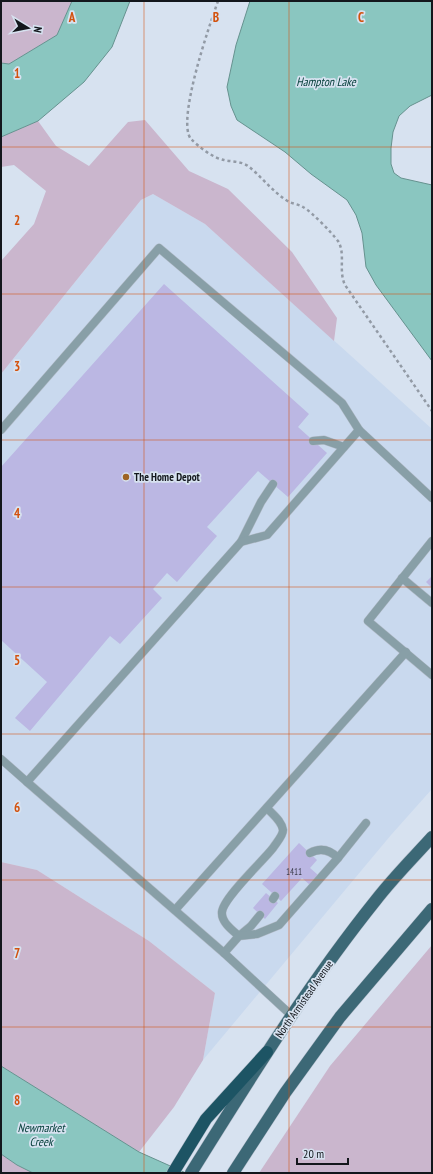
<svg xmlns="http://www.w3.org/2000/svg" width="433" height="1174" viewBox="0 0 433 1174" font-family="'PT Sans Narrow',sans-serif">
	<rect width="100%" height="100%" fill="#d7e2f0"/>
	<polygon fill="#c9d9ee" points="153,194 205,224 432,429 432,789 391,835 203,1060 215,993 149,941 37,870 1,862 1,374 141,200"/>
	<g fill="#cab6cd">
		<polygon points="1,1 72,1 57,35 9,64 1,63"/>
		<polygon points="145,120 189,171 228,189 292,252 337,318 334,341 205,224 153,194 141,200 1,374 1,261 34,224 46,191 14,165 1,167 1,137 38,121 56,146 89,166 128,122"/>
		<polygon points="1,862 37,870 149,941 215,993 203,1060 174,1107 139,1152 1,1066"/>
		<polygon points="432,945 432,1173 259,1173 330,1066"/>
		<polygon points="1,1154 17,1165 33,1173 1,1173"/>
	</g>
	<g fill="#8ac6c0" stroke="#66928f">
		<polygon points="72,1 130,1 112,47 84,82 38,121 1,137 1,63 9,64 57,35"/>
		<polygon points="250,1 432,1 432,95 410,106 399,116 393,132 391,148 391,164 394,173 401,178 432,185 432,361 376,285 366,267 362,233 356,215 347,200 311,174 285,152 237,120 231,106 227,87 236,45"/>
		<polygon points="1,1066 139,1152 186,1173 33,1173 17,1165 1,1154"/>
	</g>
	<g fill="#bbb7e3">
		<polygon points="164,284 309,414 298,427 327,453 288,497 258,471 207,527 217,536 177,582 167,573 153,589 162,598 120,644 110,636 30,731 15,718 47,682 1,640 1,467"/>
		<polygon points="432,576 432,588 426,582"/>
		<polygon points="299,843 317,860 310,868 318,875 310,885 302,878 281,901 262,884"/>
		<polygon points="266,893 278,903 265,919 253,908"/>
	</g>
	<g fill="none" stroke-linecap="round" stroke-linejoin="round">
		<defs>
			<g id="service">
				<polyline points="1,430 159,248 342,403 359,430"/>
				<polyline points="313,441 324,440 344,447"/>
				<polyline points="432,541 368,621 432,675"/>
				<polyline points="241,542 261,502 273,484"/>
				<polyline points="402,578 432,603"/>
				<polyline points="1,759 27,782"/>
				<path d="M310,853C321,847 330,850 338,858"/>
				<polyline points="273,899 275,896"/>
				<polyline points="175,910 406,652"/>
				<path d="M260,915L251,926L239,936C232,930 221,922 222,912C223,898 262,862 273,848C276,843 283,836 283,830C282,821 272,814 267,808"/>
				<polyline points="224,953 239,936 257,934 279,925 338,858 366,823"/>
				<polyline points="291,1015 224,953 27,782 241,542 267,535 359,430 432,498"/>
			</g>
			<g id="primary">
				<path d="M191,1173C249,1080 307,986 376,900C393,878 413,858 432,837"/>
				<polyline points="233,1173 285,1093 340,1017 432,909"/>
			</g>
			<polyline id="motorway" points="173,1173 206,1119 267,1052"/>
		</defs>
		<use href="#service" stroke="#b4bdca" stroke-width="9"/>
		<use href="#primary" stroke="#b4bdca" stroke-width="13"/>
		<use href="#motorway" stroke="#b4bdca" stroke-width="13"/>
		<path stroke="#929aa5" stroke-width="2.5" stroke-dasharray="3 3" stroke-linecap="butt" d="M218,1C210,24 176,121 191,139C199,147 213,158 224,160C232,162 241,161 248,166C261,176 272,191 286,200C292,204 298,204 303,207C312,212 332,233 338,241C346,254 338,270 345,285L432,411"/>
		<use href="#service" stroke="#889fa7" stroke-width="8"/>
		<use href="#primary" stroke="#3c6876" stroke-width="12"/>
		<use href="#motorway" stroke="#1d5464" stroke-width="12"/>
	</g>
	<path fill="none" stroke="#d3520e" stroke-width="1" stroke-opacity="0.55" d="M144,1V1173M289,1V1173M1,147H432M1,294H432M1,440H432M1,587H432M1,734H432M1,880H432M1,1027H432"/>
	<circle fill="#9e6424" stroke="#d7e2f0" stroke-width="1.5" cx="126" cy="477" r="4"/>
	<g text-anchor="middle" stroke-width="3.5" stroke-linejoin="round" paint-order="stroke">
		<g font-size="9" fill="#3d3f4e">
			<text x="294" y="875">1411</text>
		</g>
		<g font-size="11" font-weight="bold" fill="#13171c" stroke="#d7e2f0" text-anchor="start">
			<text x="134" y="481">The Home Depot</text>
		</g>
		<g font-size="11" fill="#13171c" stroke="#d7e2f0">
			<text transform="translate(304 999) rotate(-55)" y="4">North Armistead Avenue</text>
		</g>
		<g font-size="12" font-style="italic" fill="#08413d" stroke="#d7e2f0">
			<text x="326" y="86">Hampton Lake</text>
			<text x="41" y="1132">Newmarket<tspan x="41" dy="14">Creek</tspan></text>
		</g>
	</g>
	<g font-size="13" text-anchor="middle" font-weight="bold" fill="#d3520e" stroke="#d7e2f0" stroke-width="3.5" stroke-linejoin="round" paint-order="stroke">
		<text x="72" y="22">A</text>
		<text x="216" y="22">B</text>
		<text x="361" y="22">C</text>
		<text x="17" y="78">1</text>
		<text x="17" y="225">2</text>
		<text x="17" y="371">3</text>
		<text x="17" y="518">4</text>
		<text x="17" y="665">5</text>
		<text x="17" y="812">6</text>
		<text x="17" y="958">7</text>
		<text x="17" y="1105">8</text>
	</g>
	<rect width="433" height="1174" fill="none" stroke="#13171c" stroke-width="4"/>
	<g transform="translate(28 28) rotate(100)" stroke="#d7e2f0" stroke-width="3" paint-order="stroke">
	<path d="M0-3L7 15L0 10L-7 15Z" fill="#13171c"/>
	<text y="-6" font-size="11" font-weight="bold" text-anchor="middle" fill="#13171c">N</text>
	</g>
	<path d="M297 1158v6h51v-6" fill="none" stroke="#13171c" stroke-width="2"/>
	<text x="303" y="1158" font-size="12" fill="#13171c" stroke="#d7e2f0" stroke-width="3" paint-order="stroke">20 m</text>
</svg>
